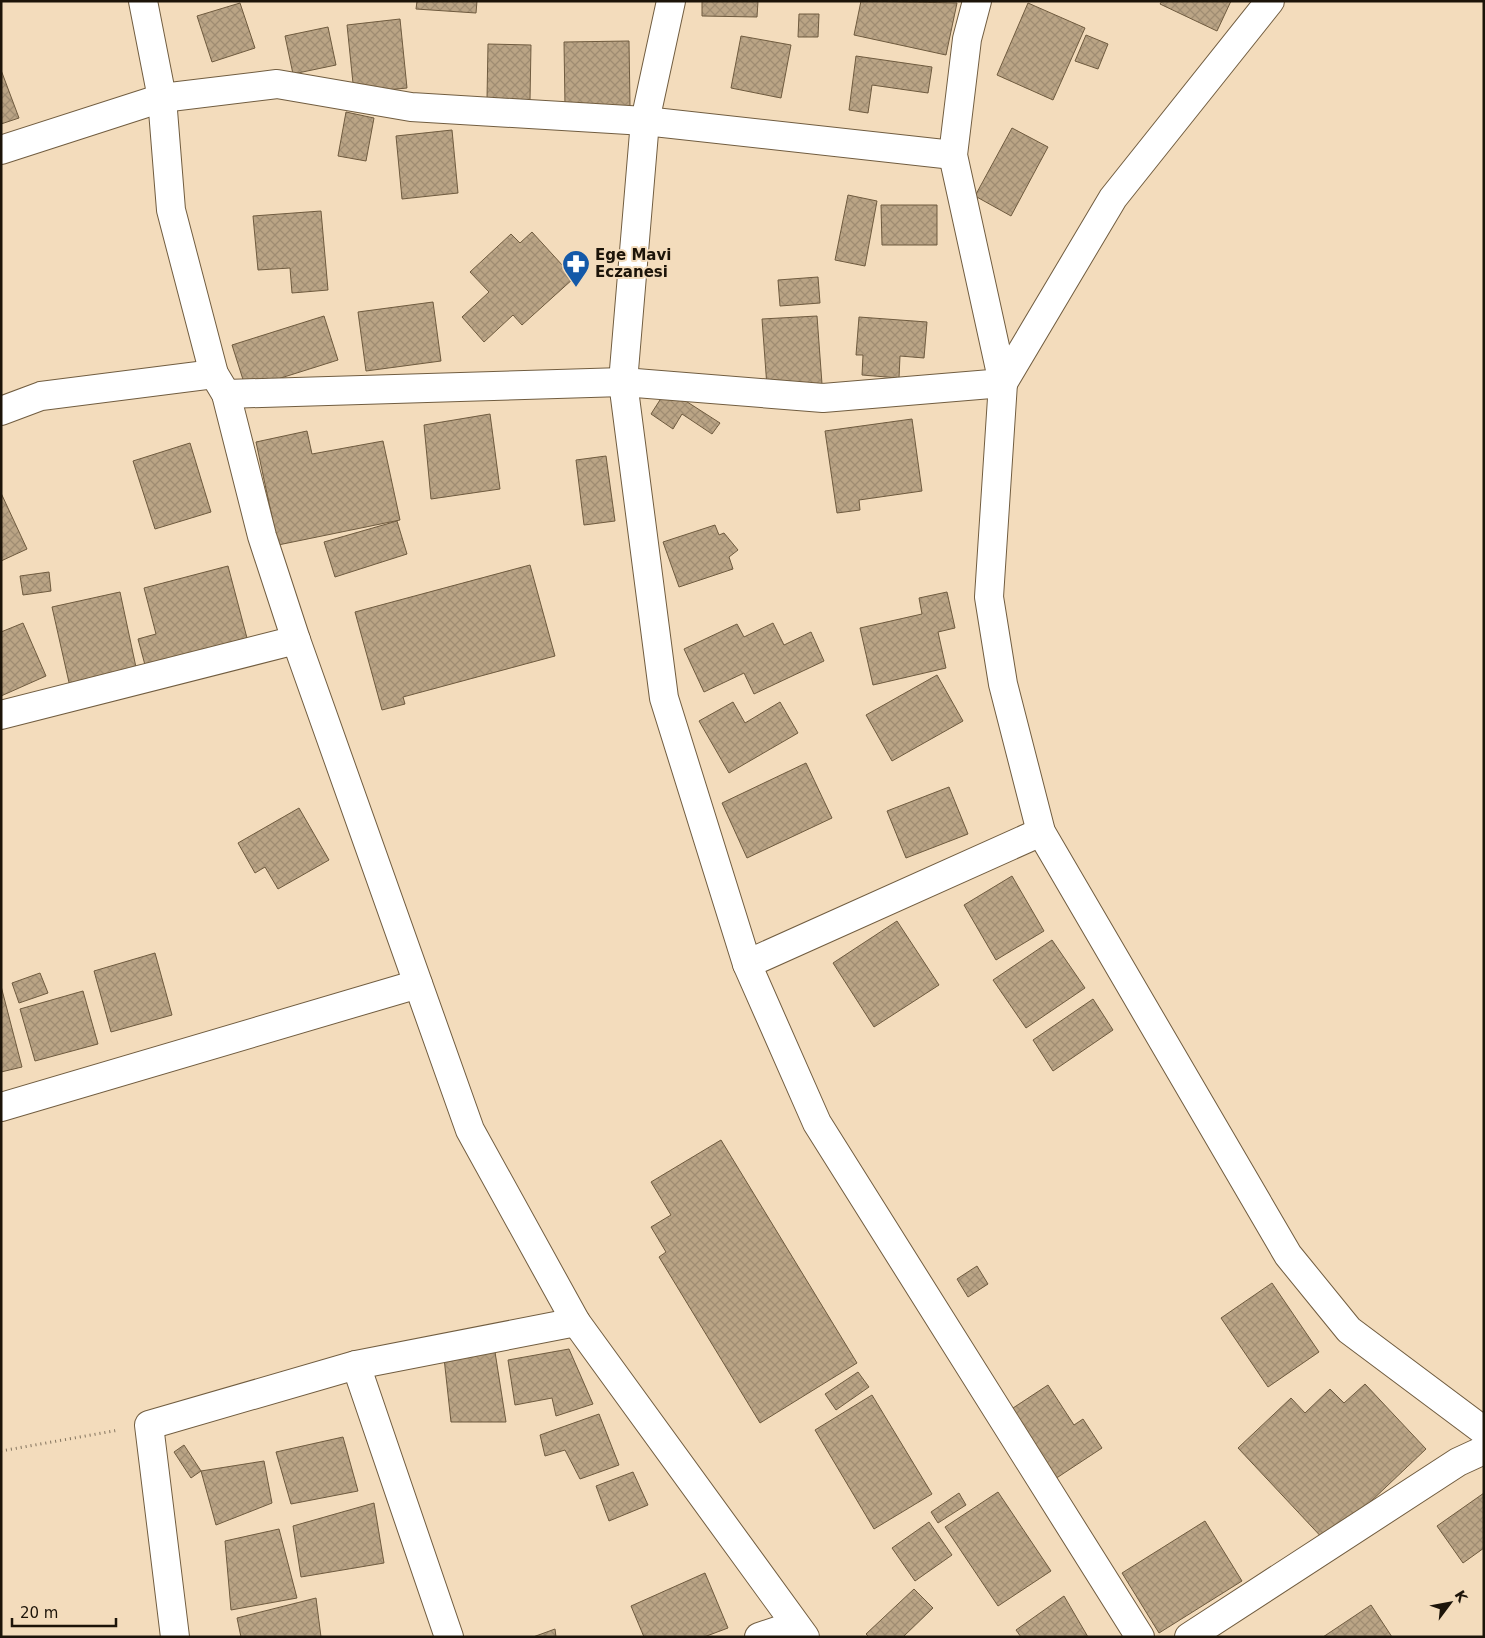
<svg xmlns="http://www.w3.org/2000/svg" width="1485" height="1638" viewBox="0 0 1485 1638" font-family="'DejaVu Sans',sans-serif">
	<defs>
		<pattern id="building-cross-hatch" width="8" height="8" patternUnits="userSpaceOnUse" patternTransform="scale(1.25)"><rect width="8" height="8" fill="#baa485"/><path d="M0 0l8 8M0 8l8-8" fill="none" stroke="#9f8c72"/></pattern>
	</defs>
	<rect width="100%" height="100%" fill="#f3dcbc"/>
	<g fill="url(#building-cross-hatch)" stroke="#6f5b3f">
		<polygon points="417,1 477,1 476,13 416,9"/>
		<polygon points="702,1 758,1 757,17 702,16"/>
		<polygon points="861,1 957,3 946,55 854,35"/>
		<polygon points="1162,1 1231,1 1217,31 1160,4"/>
		<polygon points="240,3 255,48 212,62 197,16"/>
		<polygon points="1028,3 1085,28 1053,100 997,75"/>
		<polygon points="799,14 819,14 818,37 798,37"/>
		<polygon points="400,19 407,88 354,93 347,25"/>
		<polygon points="328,27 336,65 293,74 285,36"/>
		<polygon points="1086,35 1108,44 1098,69 1075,61"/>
		<polygon points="741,36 791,45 781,98 731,88"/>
		<polygon points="629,41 630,106 565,107 564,42"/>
		<polygon points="488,44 531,45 530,100 487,99"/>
		<polygon points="856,56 932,67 928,93 872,85 868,113 849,110"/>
		<polygon points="1,70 19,118 1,124"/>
		<polygon points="346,112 374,118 366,161 338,156"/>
		<polygon points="1012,128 1048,147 1011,216 975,196"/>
		<polygon points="452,130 458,193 402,199 396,136"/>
		<polygon points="848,195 877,201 865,266 835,260"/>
		<polygon points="881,205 937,205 937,245 882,245"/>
		<polygon points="321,211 328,290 292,293 290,268 258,270 253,216"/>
		<polygon points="532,232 574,278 522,325 513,315 484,342 462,317 489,292 470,272 511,234 520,243"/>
		<polygon points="818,277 820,303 780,306 778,280"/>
		<polygon points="433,302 441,361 366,371 358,312"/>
		<polygon points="324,316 338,360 246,389 232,345"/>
		<polygon points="817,316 822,384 767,387 762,319"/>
		<polygon points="859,317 927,322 924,358 900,356 899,378 862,375 863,355 856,355"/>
		<polygon points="667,389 720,423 712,434 682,414 673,429 651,414"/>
		<polygon points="490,414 500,489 431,499 424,425"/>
		<polygon points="912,419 922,491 859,500 860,510 837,513 825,431"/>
		<polygon points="307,431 312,454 383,441 400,520 278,545 256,442"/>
		<polygon points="190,443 211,512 155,529 133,461"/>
		<polygon points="606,456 615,521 584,525 576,460"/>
		<polygon points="1,493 27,549 1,561"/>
		<polygon points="397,521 407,554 335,577 324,542"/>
		<polygon points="715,525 719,535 724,533 738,550 729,557 733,569 679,587 663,542"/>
		<polygon points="530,565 555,656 403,697 405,704 382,710 355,612"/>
		<polygon points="228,566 247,638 145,665 138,639 156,634 144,588"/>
		<polygon points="49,572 51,591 23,595 20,576"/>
		<polygon points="120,592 137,672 70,687 52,607"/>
		<polygon points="947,592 955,628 938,632 946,668 873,685 860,628 922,614 919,598"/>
		<polygon points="23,623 46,676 1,696 1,632"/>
		<polygon points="773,623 784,645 811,632 824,661 754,694 744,673 704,692 684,649 737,624 744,637"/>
		<polygon points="937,675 963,721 892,761 866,715"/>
		<polygon points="733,702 745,723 780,702 798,733 729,773 699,721"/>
		<polygon points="806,763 832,818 747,858 722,803"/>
		<polygon points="949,787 968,834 906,858 887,811"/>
		<polygon points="299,808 329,860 278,889 265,867 255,873 238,843"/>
		<polygon points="1012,876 1044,931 996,960 964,905"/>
		<polygon points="897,921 939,985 874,1027 833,963"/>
		<polygon points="1052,940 1085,988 1026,1028 993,980"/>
		<polygon points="155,953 172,1015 111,1032 94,971"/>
		<polygon points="40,973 48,993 19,1003 12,983"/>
		<polygon points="1,986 22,1067 1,1072"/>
		<polygon points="83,991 98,1044 35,1061 20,1009"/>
		<polygon points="1093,999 1113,1030 1053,1071 1033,1040"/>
		<polygon points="721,1140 857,1363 760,1423 659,1257 666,1252 651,1227 671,1215 651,1182"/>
		<polygon points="977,1266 988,1284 968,1297 957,1279"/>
		<polygon points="1272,1283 1319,1352 1268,1387 1221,1318"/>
		<polygon points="569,1349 593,1404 556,1416 552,1398 515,1405 508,1360"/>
		<polygon points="495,1352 506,1422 451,1422 444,1358"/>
		<polygon points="858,1372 869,1387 836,1410 825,1394"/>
		<polygon points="1365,1384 1426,1449 1327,1543 1238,1448 1291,1398 1305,1413 1330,1389 1344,1403"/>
		<polygon points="1048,1385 1074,1425 1083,1419 1102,1448 1055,1479 1010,1410"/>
		<polygon points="872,1395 932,1494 874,1529 815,1430"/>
		<polygon points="599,1414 619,1465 580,1479 565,1450 545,1456 540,1435"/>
		<polygon points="343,1437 358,1491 291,1504 276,1452"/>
		<polygon points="184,1445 201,1471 191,1478 174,1452"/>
		<polygon points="264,1461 272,1503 216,1525 201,1471"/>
		<polygon points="633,1472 648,1505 609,1521 596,1486"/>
		<polygon points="998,1492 1051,1571 998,1606 945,1527"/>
		<polygon points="959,1493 966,1505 938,1523 931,1512"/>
		<polygon points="1484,1493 1484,1548 1463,1563 1437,1526"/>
		<polygon points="374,1503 384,1563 301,1577 293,1526"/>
		<polygon points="1205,1521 1242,1581 1159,1633 1122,1573"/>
		<polygon points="929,1522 952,1555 915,1581 892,1548"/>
		<polygon points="279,1529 297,1598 231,1610 225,1541"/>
		<polygon points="705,1573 728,1628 704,1637 644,1637 631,1606"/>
		<polygon points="914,1589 933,1608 903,1637 869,1637 866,1634"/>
		<polygon points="1064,1596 1088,1637 1021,1637 1016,1630"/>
		<polygon points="316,1598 321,1637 241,1637 237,1618"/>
		<polygon points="1371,1605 1392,1637 1323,1637"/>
		<polygon points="555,1629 556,1637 533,1637"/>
	</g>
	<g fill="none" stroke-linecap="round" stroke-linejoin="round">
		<defs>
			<g id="street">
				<polyline points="143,1 162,98 171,210 214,374 226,394 262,536 296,640 470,1130 576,1322 805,1637"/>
				<polyline points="671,1 645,121 623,382 664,698 747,964 817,1123 1140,1637"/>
				<polyline points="977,1 967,39 953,155 1003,383 989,597 1003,684 1041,832 1288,1255 1349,1330 1484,1431"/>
				<polyline points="1,150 162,98 277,84 411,107 645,121 953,155"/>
				<polyline points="226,394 623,382 823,398 1003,383 1113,198 1270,1"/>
				<polyline points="1,411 41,396 214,374"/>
				<polyline points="1,715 296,640"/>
				<polyline points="747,964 1041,832"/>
				<polyline points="1,1107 418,984"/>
				<polyline points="175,1637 149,1425 356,1365"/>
				<polyline points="449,1637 356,1365 576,1322"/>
				<polyline points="759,1637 795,1625"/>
				<polyline points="1189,1637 1458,1462 1484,1450"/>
			</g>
		</defs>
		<use href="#street" stroke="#715d40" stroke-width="30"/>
		<polyline stroke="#82735e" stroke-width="3" stroke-dasharray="1 4" stroke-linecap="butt" points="1,1451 119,1430"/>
		<use href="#street" stroke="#fff" stroke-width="28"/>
	</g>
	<defs>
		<symbol id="pharmacy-pin" viewBox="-11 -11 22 30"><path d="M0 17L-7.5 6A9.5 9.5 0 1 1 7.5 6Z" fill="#1459a8" stroke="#f3dcbc"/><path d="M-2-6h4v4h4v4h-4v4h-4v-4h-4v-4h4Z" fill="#fff"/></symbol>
	</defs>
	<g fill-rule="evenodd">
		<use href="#pharmacy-pin" x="560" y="248" width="32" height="43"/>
	</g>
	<g text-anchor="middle" stroke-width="4" stroke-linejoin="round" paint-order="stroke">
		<g font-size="15" font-weight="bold" fill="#1c1409" stroke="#f3dcbc" text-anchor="start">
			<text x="595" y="260">Ege Mavi<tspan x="595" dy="17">Eczanesi</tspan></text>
		</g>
	</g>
	<rect width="1485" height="1638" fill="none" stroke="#1c1409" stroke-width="5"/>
	<g transform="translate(1450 1603) rotate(58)" stroke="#f3dcbc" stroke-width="4" paint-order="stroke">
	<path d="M0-4L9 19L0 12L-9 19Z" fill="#1c1409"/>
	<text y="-8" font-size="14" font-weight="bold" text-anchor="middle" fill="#1c1409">K</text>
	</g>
	<path d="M12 1618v8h104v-8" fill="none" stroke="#1c1409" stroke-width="2.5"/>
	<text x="20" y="1618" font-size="15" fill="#1c1409" stroke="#f3dcbc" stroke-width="4" paint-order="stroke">20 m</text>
</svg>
